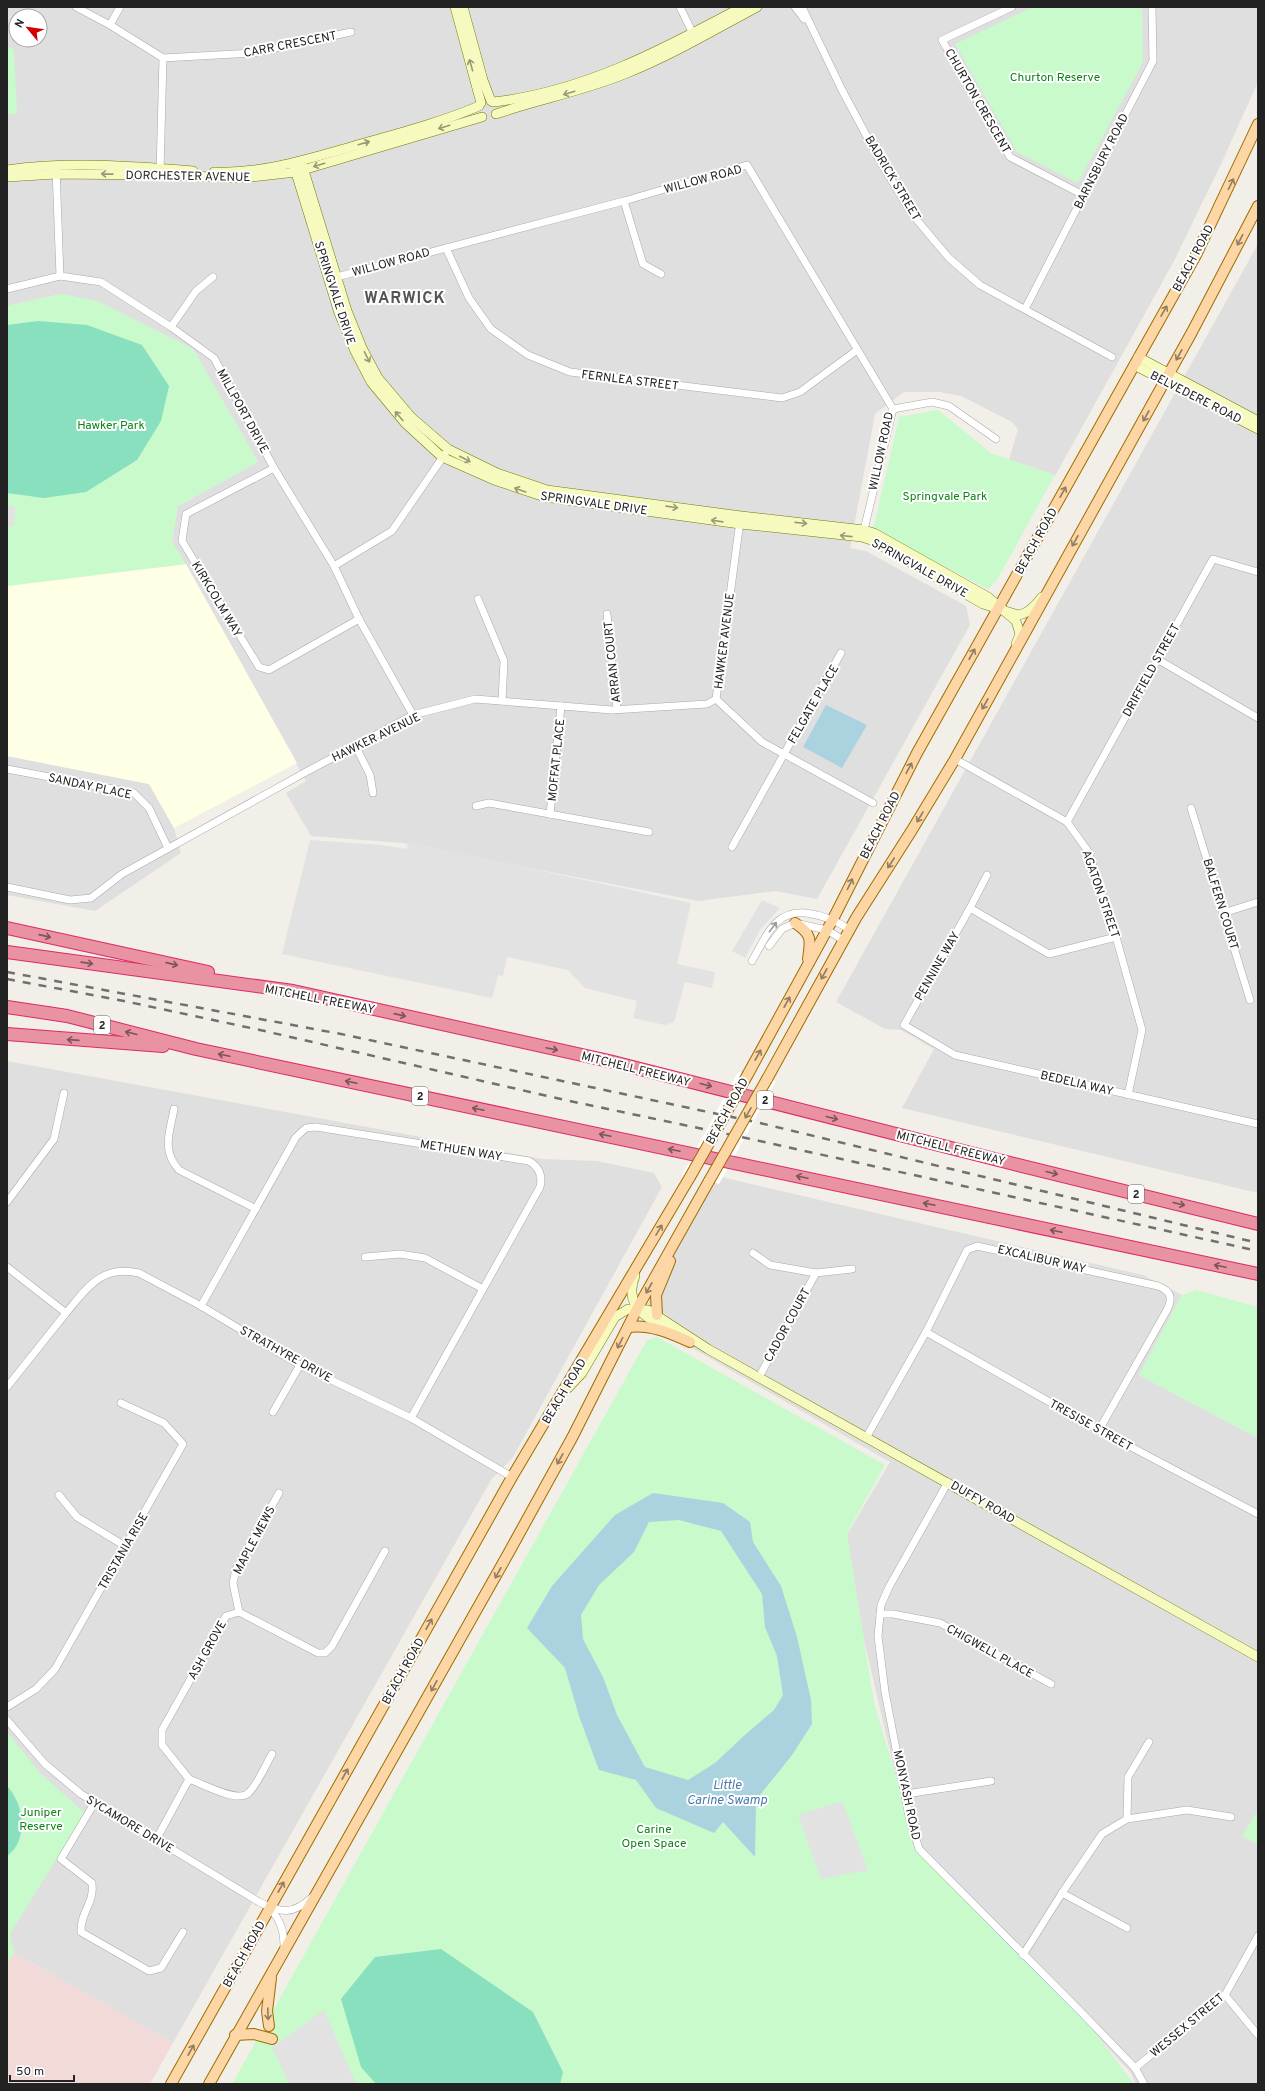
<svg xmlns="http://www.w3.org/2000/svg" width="1265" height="2091" viewBox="0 0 1265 2091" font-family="Overpass,sans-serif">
	<rect width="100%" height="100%" fill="#f2efe9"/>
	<g fill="#e0dfdf" fill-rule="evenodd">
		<path d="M7,7H1258V82L1222,162L1174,261L1055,476L1009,460L1018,429L1012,422L961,396L940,392H904L875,414L850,548L866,551L966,606L970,625L817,899L776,891L698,901L403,843L311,836L286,793L306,781L172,542L178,506L258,462L193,349L97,301L61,294L7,306ZM16,16H40V40H16Z"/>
		<polygon points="1258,244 1258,1193 902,1108 934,1049 901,1030 885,1029 836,1002"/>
		<polygon points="7,756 149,784 174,828 181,853 95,911 7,895"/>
		<polygon points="7,1061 542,1159 597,1161 654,1173 662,1187 513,1457 491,1480 173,2043 14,1953 7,1964"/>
		<polygon points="717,1176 1143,1275 1182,1295 1139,1375 1258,1438 1258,2084 1136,2084 1130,2072 1079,2017 914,1854 864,1640 846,1536 890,1462 640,1318"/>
	</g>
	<polygon fill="#f2dad9" points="14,1953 173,2043 150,2084 7,2084 7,1964"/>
	<polygon fill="#ffffe5" points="186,564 297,763 174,828 149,784 7,756 7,586"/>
	<g fill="#c8facc">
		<polygon points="1033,7 1142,7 1143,62 1078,183 1017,152 955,44"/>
		<polygon points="7,46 14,50 17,114 7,114"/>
		<polygon points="61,294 97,301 193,349 258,462 178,506 172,542 186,564 7,586 7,306"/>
		<polygon points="938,410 991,453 1055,475 997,580 988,589 873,530 899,417"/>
		<polygon points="1196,1290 1258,1307 1258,1438 1139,1375 1182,1295"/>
		<polygon points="657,1337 885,1465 847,1533 874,1703 919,1853 1088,2023 1134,2084 232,2084 647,1340"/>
		<polygon points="7,1732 40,1773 85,1813 10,1934 14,1953 7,1964"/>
		<polygon points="1258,1810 1258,1845 1242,1836"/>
	</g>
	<g fill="#88e0be">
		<polygon points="38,321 87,325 142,345 169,386 161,421 137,460 86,492 44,498 7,493 7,325"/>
		<path d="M7,1786C24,1804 29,1840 7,1856Z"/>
		<polygon points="441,1949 533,2012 563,2072 560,2084 376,2084 361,2067 341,1999 375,1957"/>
	</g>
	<g fill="#e2e2e2">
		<polygon points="7,506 15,506 14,526 7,526"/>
		<polygon points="310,840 381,845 407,849 408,842 691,903 677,964 715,972 712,988 685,982 674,1022 665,1025 633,1018 637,1001 585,988 568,970 507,957 503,976 498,975 492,998 282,954"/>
		<polygon points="762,900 780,908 760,930 745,958 732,951"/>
		<polygon points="842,1801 868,1870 821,1879 798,1815"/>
		<polygon points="324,2010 356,2084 289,2084 272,2047"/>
	</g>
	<g fill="#aad3df" fill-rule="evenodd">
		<polygon points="826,705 867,725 842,768 803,747"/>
		<path d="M653,1493L723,1503L750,1522L753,1542L781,1586L797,1637L811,1700L812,1724L792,1755L756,1800L755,1857L723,1822L714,1833L656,1808L636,1780L599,1770L579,1716L565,1668L527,1628L552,1586L615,1515ZM679,1520L721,1531L762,1594L765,1627L777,1656L783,1695L774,1710L746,1734L715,1763L688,1780L645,1767L617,1715L603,1677L583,1639L581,1615L599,1585L634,1552L649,1522Z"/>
	</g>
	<g fill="#fff">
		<polygon points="738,1072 753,1075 695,1178 682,1175"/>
		<polygon points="761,1078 776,1081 719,1184 704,1180"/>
	</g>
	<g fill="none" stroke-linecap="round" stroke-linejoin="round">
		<defs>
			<g id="street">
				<polyline points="76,7 110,25 163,58 253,53 351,32"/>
				<polyline points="680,7 695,38"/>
				<polyline points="795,7 804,19"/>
				<polyline points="802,7 842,90 880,161 912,214 932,238 949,258 980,285 1112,357"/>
				<polyline points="1012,7 942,40 1010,157 1083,195"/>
				<polyline points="110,25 120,7"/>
				<polyline points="56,169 60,276 101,282 171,327 214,358 274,468 334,566 359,619 413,715"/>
				<polyline points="160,172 163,58"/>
				<polyline points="624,201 643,264 661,274"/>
				<polyline points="446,248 469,298 491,329 528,355 570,372 782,398 800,392 857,350"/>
				<polyline points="333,278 624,201 747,165 893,409 863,534"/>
				<polyline points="7,289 60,276"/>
				<polyline points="1025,309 1153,61 1152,7"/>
				<polyline points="171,327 196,291 213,277"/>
				<polyline points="893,409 932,402 949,406 996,439"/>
				<polyline points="274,468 186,514 182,541 259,667 269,670 359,619"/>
				<polyline points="334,566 392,531 445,454"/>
				<polyline points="478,599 504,661 502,701"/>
				<polyline points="607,614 617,709"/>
				<polyline points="1157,659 1258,718"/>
				<polyline points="716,699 762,742 784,754 841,653"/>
				<polyline points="356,747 370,775 373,793"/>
				<polyline points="955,759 1067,822 1088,851 1116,937 1142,1030 1128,1095"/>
				<polyline points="7,769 134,793 149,808 168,848"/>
				<polyline points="476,806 489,803 649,832"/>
				<polyline points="1191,808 1250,1000"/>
				<polyline points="550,814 561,706"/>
				<polyline points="1067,822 1213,559 1258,572"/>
				<polyline points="732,847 784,754 873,803"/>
				<polyline points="987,875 970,908 904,1025 955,1055 1258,1124"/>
				<polyline points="7,887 70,900 91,898 122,874 304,773 413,715 475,699 612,710 707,704 716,699 740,521"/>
				<polyline points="970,908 1049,954 1116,937"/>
				<polyline points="1223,913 1258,902"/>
				<polyline points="769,946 782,929 795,923 827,930 843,940"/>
				<path d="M752,961C766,937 774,910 806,913C823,915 835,920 849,929"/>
				<path d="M174,1109C170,1132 161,1150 179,1170L256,1209"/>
				<polyline points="7,1202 54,1139 64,1093"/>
				<polyline points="753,1253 770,1265 816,1273 852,1269"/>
				<polyline points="365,1257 400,1254 425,1258 483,1289"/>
				<polyline points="7,1267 66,1313 7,1387"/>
				<path d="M201,1306L296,1137L306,1128L316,1127L529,1161C539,1167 543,1175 540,1187L411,1418"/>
				<path d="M66,1313C87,1288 102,1264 139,1273L201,1306L300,1365L411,1418L512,1477"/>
				<polyline points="926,1332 1099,1430 1258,1514"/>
				<polyline points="759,1377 816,1273"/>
				<polyline points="273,1412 300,1365"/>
				<path d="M867,1436L926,1332L967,1250L977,1246L1158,1286C1171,1291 1173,1298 1167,1310L1099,1430"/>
				<polyline points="948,1482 889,1587 881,1605 878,1636 885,1692 909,1816 919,1849 1085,2016 1135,2068 1144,2084"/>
				<polyline points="59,1495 77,1517 125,1546"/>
				<polyline points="239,1612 233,1583 236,1569 279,1493"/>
				<polyline points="880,1614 893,1614 940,1623 1051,1684"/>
				<polyline points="7,1707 36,1689 55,1669 183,1444 164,1423 121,1403"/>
				<path d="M7,1720L45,1764L81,1794L259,1902C281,1913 293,1915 311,1898"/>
				<path d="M189,1779C202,1784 236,1802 247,1794C256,1788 266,1764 272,1754"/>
				<polyline points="906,1794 991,1781"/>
				<path d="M95,1802L61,1859L92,1883C95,1903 80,1912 81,1932L149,1971L161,1968L183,1932"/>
				<polyline points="1127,1819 1128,1777 1149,1742"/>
				<polyline points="156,1840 189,1779 162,1745 162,1730 226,1616 239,1612 318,1653 325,1653 332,1646 385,1551"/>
				<polyline points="1062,1893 1127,1928"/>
				<path d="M269,1907C281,1921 284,1930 284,1948"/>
				<polyline points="1023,1955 1062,1893 1102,1834 1127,1819 1187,1810 1231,1817"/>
				<polyline points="1225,1995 1258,2035"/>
				<polyline points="1135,2068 1225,1995 1258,1936"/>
			</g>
			<g id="secondary">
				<polyline points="455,7 481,103"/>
				<polyline points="463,7 483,80 491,101"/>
				<path d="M493,102C584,92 663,49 742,7"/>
				<path d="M496,114C539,99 584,91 627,73C672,55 714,30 757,7"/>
				<polyline points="301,161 347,311 362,348 378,378 411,417 448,449 497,473 547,490 741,516 864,530 874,533 988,597 1016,621 1020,634 1016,644"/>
				<path d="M293,163L339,313L355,351L371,382L405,423L442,457L494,480L545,497L740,524L862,537L871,540L983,604L1018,615C1028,614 1036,605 1042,597"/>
				<path d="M7,170C68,161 132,166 193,171"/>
				<path d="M214,172C262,174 308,159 354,146C396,134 439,123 479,106"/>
				<polyline points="7,177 56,174 160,175 243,178 296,172 482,117"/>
				<polyline points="1138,357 1258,421"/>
				<polyline points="1134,365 1258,429"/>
				<path d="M635,1276C623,1307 647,1318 671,1331"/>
				<polyline points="568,1388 582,1373 615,1317 628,1309 648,1310 708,1349 1258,1657"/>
			</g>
			<g id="primary">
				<path d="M795,923C812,934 811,940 808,959"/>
				<polyline points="748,1074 833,919 917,753 1196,255 1258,124"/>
				<polyline points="767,1079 856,918 912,830 955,759 1192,332 1258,206"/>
				<polyline points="657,1315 656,1295 670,1261"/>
				<path d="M628,1327C650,1324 670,1333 690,1342"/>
				<polyline points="269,2026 267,2011 271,1978"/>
				<polyline points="235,2035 254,2034 272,2039"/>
				<polyline points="171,2084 512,1477 690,1177"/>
				<polyline points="209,2084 508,1554 573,1436 637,1309 709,1181"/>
			</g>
			<g id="highway">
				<polyline points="7,928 208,972"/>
				<polyline points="7,952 293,991 609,1061 1014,1164 1258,1224"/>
				<polyline points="7,1007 67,1016 196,1049 1258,1274"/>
				<polyline points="7,1034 163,1046"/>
			</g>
		</defs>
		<use href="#street" stroke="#a9a9a9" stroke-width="8"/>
		<use href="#secondary" stroke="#707d05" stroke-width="10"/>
		<use href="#primary" stroke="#a06b00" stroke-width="12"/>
		<use href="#highway" stroke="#dc2a67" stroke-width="14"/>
		<use href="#street" stroke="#fff" stroke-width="7"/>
		<use href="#secondary" stroke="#f7fabf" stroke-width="9"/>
		<use href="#primary" stroke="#fcd6a4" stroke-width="10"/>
		<use href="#highway" stroke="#e892a2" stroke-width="12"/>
		<g stroke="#707070" stroke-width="2.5" stroke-dasharray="8 8" stroke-linecap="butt">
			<polyline points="7,972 341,1034 760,1123 1258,1243"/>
			<polyline points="7,979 124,1001 260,1030 565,1100 746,1138 1258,1251"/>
		</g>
		<defs>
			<g id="primary-bridge">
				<polyline points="690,1177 748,1074"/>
				<polyline points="709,1181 767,1079"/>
			</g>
		</defs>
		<use href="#primary-bridge" stroke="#a06b00" stroke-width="12" stroke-linecap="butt"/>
		<use href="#primary-bridge" stroke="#fcd6a4" stroke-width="10"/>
	</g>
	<defs><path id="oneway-shaft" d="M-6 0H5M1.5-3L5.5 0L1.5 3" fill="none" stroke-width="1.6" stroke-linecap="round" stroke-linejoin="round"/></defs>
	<g stroke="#979978">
		<use href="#oneway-shaft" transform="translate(471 65) rotate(-106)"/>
		<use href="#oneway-shaft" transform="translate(569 93) rotate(163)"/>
		<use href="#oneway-shaft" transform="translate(444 127) rotate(163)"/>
		<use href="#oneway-shaft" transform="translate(364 143) rotate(-16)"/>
		<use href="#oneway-shaft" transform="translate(319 165) rotate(163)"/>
		<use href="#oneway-shaft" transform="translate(107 174) rotate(-179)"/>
		<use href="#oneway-shaft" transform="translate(367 357) rotate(63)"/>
		<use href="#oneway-shaft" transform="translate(399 416) rotate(-130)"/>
		<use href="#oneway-shaft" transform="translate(465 459) rotate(27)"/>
		<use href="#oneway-shaft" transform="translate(520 490) rotate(-160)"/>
		<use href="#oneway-shaft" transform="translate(672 507) rotate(8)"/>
		<use href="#oneway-shaft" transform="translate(717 521) rotate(-172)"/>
		<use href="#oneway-shaft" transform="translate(801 523) rotate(6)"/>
		<use href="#oneway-shaft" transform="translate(846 536) rotate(-174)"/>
	</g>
	<g stroke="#8f7c63">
		<use href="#oneway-shaft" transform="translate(1231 184) rotate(-64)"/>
		<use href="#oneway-shaft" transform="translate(1240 240) rotate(117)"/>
		<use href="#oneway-shaft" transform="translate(1164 311) rotate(-60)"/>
		<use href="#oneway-shaft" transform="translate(1179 355) rotate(119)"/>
		<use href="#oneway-shaft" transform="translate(1146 416) rotate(119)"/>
		<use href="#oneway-shaft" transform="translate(1063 492) rotate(-61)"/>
		<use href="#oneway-shaft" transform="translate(1075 541) rotate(119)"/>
		<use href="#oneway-shaft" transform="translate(972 654) rotate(-61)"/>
		<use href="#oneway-shaft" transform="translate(985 704) rotate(119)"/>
		<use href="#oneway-shaft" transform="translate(909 768) rotate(-62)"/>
		<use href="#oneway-shaft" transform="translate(920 817) rotate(121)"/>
		<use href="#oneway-shaft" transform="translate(891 863) rotate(123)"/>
		<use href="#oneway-shaft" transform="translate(850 884) rotate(-64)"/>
		<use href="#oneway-shaft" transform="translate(824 974) rotate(119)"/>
		<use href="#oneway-shaft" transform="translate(787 1002) rotate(-61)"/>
		<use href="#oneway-shaft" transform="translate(758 1055) rotate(-61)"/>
		<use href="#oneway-shaft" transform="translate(748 1113) rotate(120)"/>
		<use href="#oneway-shaft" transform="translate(659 1230) rotate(-60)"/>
		<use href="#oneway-shaft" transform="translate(649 1288) rotate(119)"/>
		<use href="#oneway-shaft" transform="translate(620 1343) rotate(117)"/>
		<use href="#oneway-shaft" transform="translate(560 1459) rotate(119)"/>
		<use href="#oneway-shaft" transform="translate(498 1573) rotate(119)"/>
		<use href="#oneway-shaft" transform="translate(429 1624) rotate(-61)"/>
		<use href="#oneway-shaft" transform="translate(434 1686) rotate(119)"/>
		<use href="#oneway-shaft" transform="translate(345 1774) rotate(-61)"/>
		<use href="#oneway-shaft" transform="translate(281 1887) rotate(-61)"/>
		<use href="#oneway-shaft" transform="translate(268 2014) rotate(88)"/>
		<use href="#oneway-shaft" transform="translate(191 2050) rotate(-61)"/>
	</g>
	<use stroke="#9c9c9c" href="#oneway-shaft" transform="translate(773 927) rotate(-53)"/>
	<g stroke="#7b545c">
		<use href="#oneway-shaft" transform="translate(45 936) rotate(13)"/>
		<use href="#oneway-shaft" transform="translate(87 963) rotate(8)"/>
		<use href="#oneway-shaft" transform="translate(172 964) rotate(13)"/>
		<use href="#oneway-shaft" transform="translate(400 1015) rotate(13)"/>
		<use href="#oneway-shaft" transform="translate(131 1033) rotate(-166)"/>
		<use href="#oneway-shaft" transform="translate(73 1040) rotate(-176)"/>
		<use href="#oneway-shaft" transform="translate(552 1049) rotate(12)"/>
		<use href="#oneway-shaft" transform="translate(224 1055) rotate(-168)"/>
		<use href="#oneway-shaft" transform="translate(351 1082) rotate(-168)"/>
		<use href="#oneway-shaft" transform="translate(706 1085) rotate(14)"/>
		<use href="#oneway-shaft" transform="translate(478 1109) rotate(-168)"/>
		<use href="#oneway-shaft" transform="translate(832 1118) rotate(14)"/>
		<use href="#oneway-shaft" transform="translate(605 1135) rotate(-168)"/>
		<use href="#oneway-shaft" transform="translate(674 1150) rotate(-168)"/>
		<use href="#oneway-shaft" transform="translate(1052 1173) rotate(14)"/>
		<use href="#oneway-shaft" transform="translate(802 1177) rotate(-168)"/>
		<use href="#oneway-shaft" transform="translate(929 1204) rotate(-168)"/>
		<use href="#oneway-shaft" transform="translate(1179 1204) rotate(14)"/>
		<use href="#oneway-shaft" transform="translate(1056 1231) rotate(-168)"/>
		<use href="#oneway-shaft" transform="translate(1220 1266) rotate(-168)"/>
	</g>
	<g text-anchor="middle" stroke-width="4" stroke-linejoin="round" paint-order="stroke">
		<g fill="#fff" stroke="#646464" stroke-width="1">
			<rect x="94" y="1016" width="16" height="18" rx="3"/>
			<rect x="412" y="1087" width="16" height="18" rx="3"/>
			<rect x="757" y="1091" width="16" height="18" rx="3"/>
			<rect x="1128" y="1185" width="16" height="18" rx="3"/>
		</g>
		<g font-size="11" font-weight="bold" fill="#222">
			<text x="102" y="1029">2</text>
			<text x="420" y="1100">2</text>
			<text x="765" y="1104">2</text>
			<text x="1136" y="1198">2</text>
		</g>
		<g font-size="12" fill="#222" stroke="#fff">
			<text transform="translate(290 44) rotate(-11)" y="4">CARR CRESCENT</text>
			<text transform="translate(978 101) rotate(60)" y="4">CHURTON CRESCENT</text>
			<text transform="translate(1101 161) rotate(-63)" y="4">BARNSBURY ROAD</text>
			<text transform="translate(188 176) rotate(1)" y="4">DORCHESTER AVENUE</text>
			<text transform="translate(893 178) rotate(59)" y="4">BADRICK STREET</text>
			<text transform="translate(703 179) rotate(-15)" y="4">WILLOW ROAD</text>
			<text transform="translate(1193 258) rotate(-62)" y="4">BEACH ROAD</text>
			<text transform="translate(391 262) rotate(-15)" y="4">WILLOW ROAD</text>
			<text transform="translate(335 293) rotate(72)" y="4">SPRINGVALE DRIVE</text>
			<text transform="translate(630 380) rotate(7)" y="4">FERNLEA STREET</text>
			<text transform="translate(1196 397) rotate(27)" y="4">BELVEDERE ROAD</text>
			<text transform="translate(243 411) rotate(61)" y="4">MILLPORT DRIVE</text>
			<text transform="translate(881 451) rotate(-78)" y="4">WILLOW ROAD</text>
			<text transform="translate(594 503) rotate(8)" y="4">SPRINGVALE DRIVE</text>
			<text transform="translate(1036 541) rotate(-61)" y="4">BEACH ROAD</text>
			<text transform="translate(920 568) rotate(29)" y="4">SPRINGVALE DRIVE</text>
			<text transform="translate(217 599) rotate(59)" y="4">KIRKCOLM WAY</text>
			<text transform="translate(724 641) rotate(-83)" y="4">HAWKER AVENUE</text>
			<text transform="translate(612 662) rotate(-96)" y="4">ARRAN COURT</text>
			<text transform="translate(1151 670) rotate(-61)" y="4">DRIFFIELD STREET</text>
			<text transform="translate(813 704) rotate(-60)" y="4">FELGATE PLACE</text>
			<text transform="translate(376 737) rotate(-26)" y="4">HAWKER AVENUE</text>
			<text transform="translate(556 760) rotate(-84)" y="4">MOFFAT PLACE</text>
			<text transform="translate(90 786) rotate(12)" y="4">SANDAY PLACE</text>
			<text transform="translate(880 825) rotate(-63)" y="4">BEACH ROAD</text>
			<text transform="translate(1101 894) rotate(71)" y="4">AGATON STREET</text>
			<text transform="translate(1221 904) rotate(73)" y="4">BALFERN COURT</text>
			<text transform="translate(937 966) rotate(-60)" y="4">PENNINE WAY</text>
			<text transform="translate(320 999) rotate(11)" y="4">MITCHELL FREEWAY</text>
			<text transform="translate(636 1069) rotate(14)" y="4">MITCHELL FREEWAY</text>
			<text transform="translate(1077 1083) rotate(13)" y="4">BEDELIA WAY</text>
			<text transform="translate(727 1111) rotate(-61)" y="4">BEACH ROAD</text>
			<text transform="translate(951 1148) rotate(14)" y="4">MITCHELL FREEWAY</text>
			<text transform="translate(461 1150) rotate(9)" y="4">METHUEN WAY</text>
			<text transform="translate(1042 1259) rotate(13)" y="4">EXCALIBUR WAY</text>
			<text transform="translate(787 1325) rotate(-61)" y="4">CADOR COURT</text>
			<text transform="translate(286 1354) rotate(29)" y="4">STRATHYRE DRIVE</text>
			<text transform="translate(564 1391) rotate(-59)" y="4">BEACH ROAD</text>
			<text transform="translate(1091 1425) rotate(29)" y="4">TRESISE STREET</text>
			<text transform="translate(983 1502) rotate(30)" y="4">DUFFY ROAD</text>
			<text transform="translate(254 1540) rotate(-62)" y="4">MAPLE MEWS</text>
			<text transform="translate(123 1551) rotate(-60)" y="4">TRISTANIA RISE</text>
			<text transform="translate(207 1650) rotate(-61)" y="4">ASH GROVE</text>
			<text transform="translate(990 1651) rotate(29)" y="4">CHIGWELL PLACE</text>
			<text transform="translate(403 1671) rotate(-61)" y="4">BEACH ROAD</text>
			<text transform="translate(907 1795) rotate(78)" y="4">MONYASH ROAD</text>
			<text transform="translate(130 1824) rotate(31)" y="4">SYCAMORE DRIVE</text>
			<text transform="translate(244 1954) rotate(-61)" y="4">BEACH ROAD</text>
			<text transform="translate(1187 2025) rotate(-40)" y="4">WESSEX STREET</text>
		</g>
		<g font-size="12" fill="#0c8416" stroke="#fff">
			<text x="1055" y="81">Churton Reserve</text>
			<text x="111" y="429">Hawker Park</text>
			<text x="945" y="500">Springvale Park</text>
			<text x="41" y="1816">Juniper<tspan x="41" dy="14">Reserve</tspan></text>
			<text x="654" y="1833">Carine<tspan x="654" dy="14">Open Space</tspan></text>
		</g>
		<g font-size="13" font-style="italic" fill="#4a7aab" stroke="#fff">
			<text x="727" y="1789">Little<tspan x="727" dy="15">Carine Swamp</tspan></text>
		</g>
		<g font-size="16" font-weight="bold" letter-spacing="1" fill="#555" stroke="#fff">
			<text x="405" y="303">WARWICK</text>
		</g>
	</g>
	<rect width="1265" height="2091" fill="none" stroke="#222222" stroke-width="16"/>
	<g transform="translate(28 28) rotate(299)"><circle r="19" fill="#ffffff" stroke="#a7a7a7"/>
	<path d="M0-3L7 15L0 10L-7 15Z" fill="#d40000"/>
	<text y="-6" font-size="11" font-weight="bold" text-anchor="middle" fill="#222222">N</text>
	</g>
	<path d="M10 2075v6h64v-6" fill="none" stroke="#222222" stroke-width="2"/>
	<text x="16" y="2075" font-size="12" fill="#222222" stroke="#ffffff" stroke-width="3" paint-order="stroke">50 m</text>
</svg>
